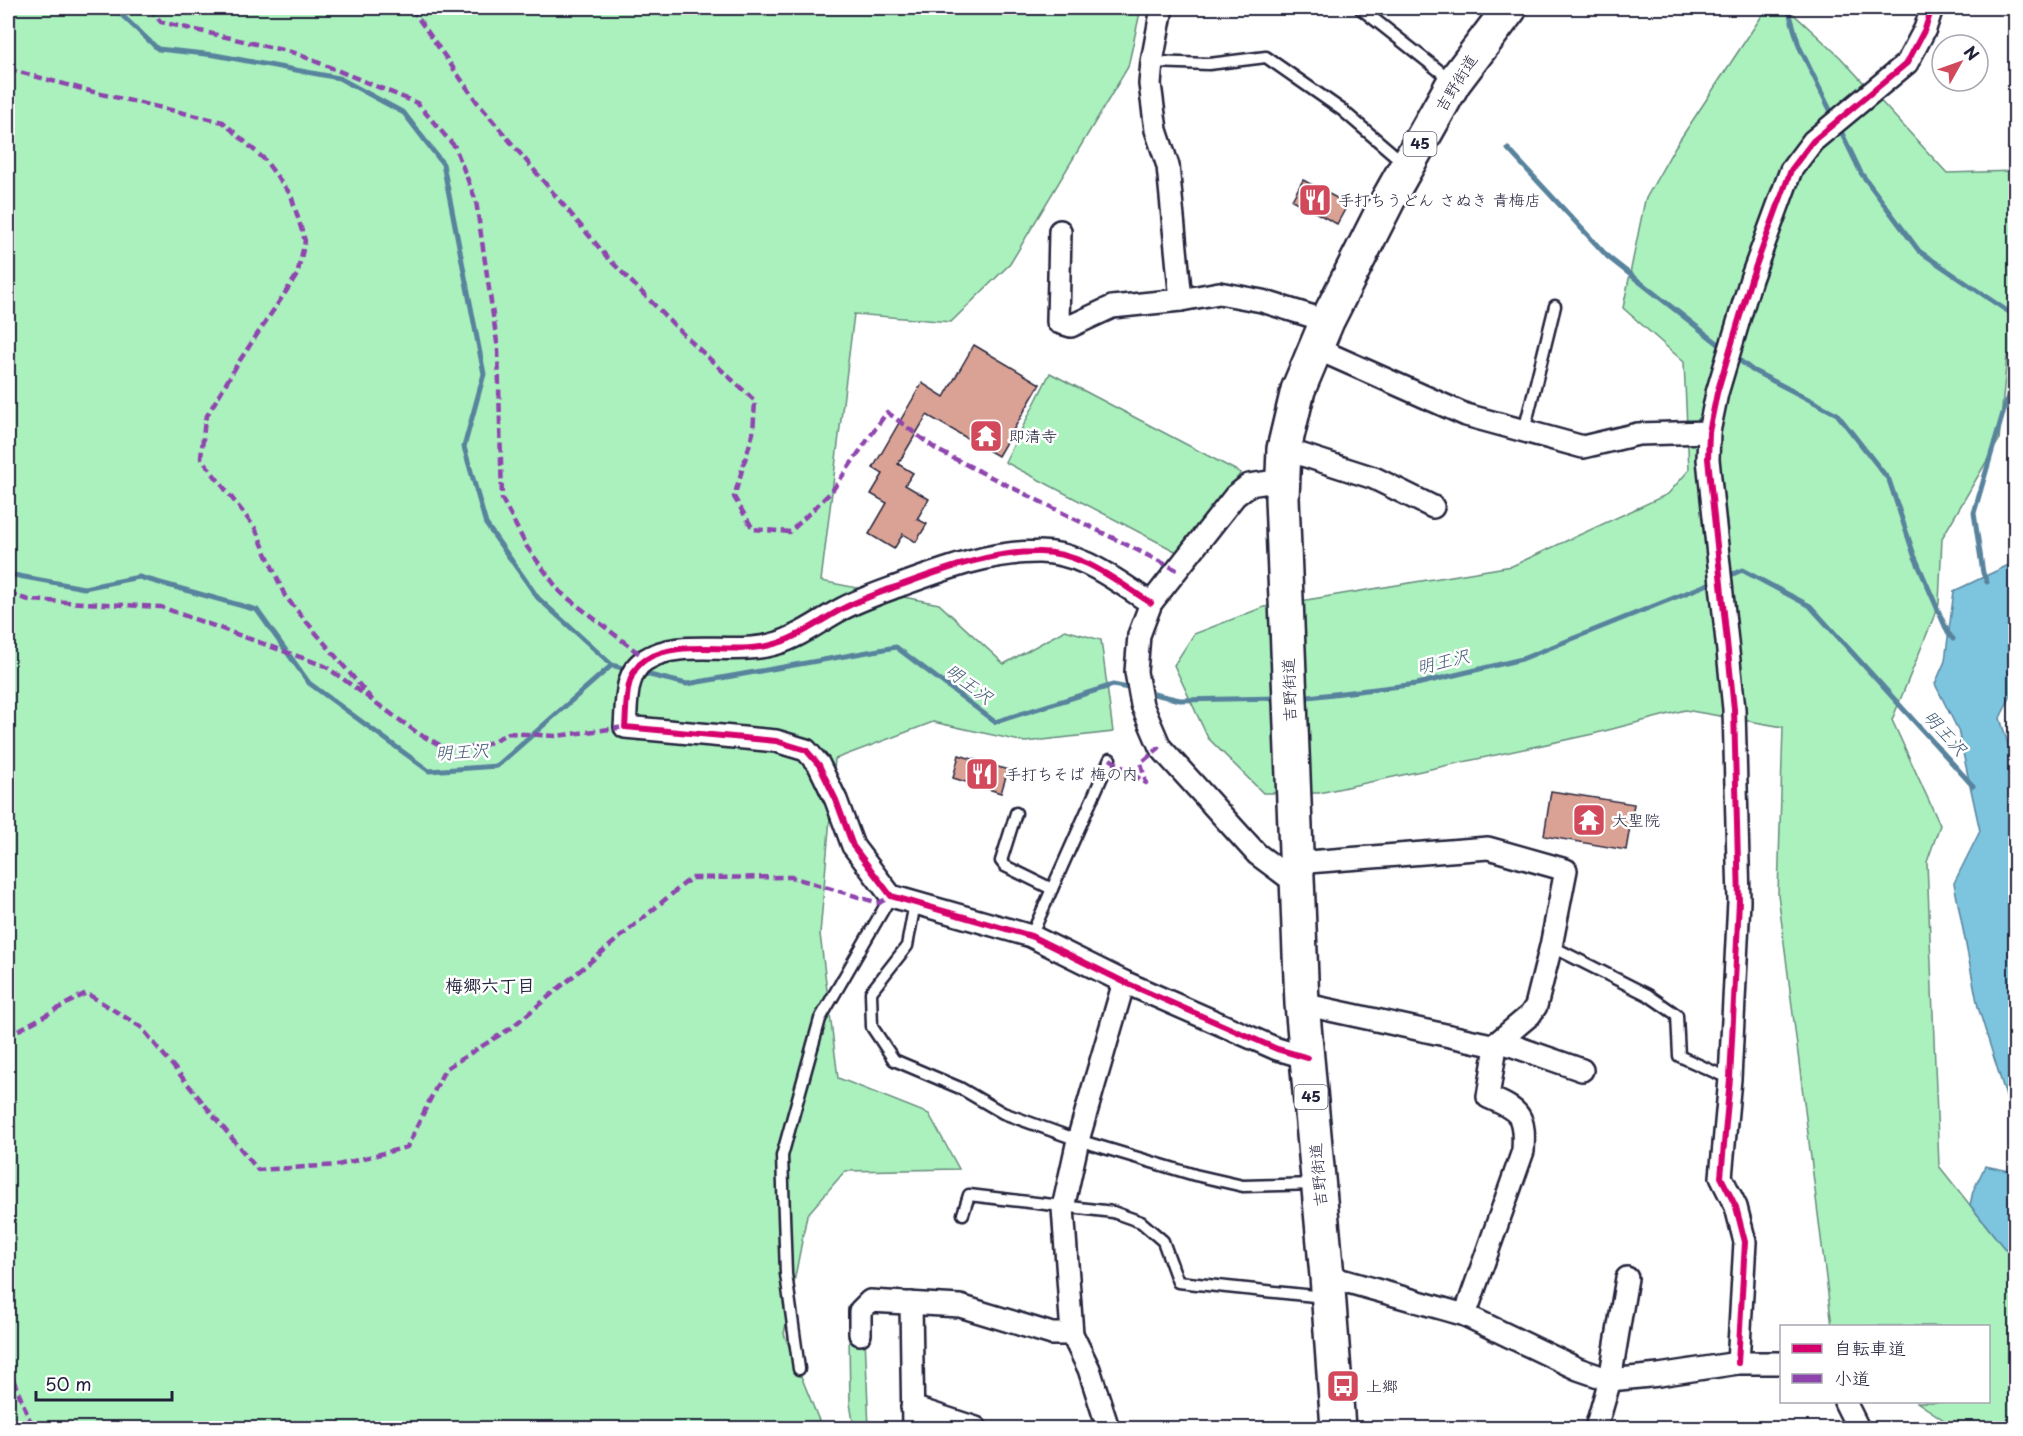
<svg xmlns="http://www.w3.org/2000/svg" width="2023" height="1436" viewBox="0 0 2023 1436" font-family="'Playpen Sans','Klee One',sans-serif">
	<rect width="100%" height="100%" fill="#fff"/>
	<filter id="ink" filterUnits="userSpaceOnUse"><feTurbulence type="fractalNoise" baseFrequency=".0167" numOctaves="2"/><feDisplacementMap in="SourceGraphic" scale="12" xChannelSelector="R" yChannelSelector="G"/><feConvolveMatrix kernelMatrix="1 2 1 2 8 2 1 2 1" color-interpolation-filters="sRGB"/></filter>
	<g filter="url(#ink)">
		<g fill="#abf1be" stroke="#668a7c" stroke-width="1.5">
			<polygon points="8,8 1141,8 1128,67 1010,264 951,322 854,314 821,581 939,604 1004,664 1065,630 1101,640 1113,732 1025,742 933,722 835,759 820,934 838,1078 929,1114 959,1169 845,1171 807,1215 784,1334 822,1428 8,1428"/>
			<polygon points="1767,8 1787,8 1840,57 1947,173 2015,171 2015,352 2007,356 1999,440 1942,538 1939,604 1892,720 1940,825 1927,862 1939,1166 2004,1248 2015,1254 2015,1428 1956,1428 1917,1402 1988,1402 1988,1326 1832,1326 1778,894 1783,727 1685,710 1593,734 1319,793 1263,793 1208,738 1174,665 1194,634 1264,607 1512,566 1668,494 1689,470 1684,362 1623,308 1645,200 1675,147"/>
			<polygon points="1050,373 1241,473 1177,552 1005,462"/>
			<polygon points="849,1337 865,1337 869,1428 854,1428 850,1403"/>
		</g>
		<g fill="#7dc4de" stroke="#59839d" stroke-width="1.5">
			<polygon points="2015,562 2015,687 2000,718 2016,770 2015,1125 1978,1007 1954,883 1980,831 1958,730 1935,684 1945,661 1954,591"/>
			<polygon points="1985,1166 2015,1172 2015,1254 2004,1248 1970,1205 1973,1191"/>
		</g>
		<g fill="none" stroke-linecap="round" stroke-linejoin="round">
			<g stroke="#59839d" stroke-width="5">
				<polyline points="114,8 158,49 215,55 339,78 404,113 443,164 484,374 464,447 486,524 538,598 612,665"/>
				<polyline points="1788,8 1799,46 1833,116"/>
				<polyline points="1839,127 1861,173 1919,251 2013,315 2015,372 1974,513 1983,573 1987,582"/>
				<polyline points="1508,149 1608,257 1725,349"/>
				<polyline points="1734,356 1752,370 1837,414 1889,480 1914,555 1948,633 1953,639"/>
				<polyline points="8,574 84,588 139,577 257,610 309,683 429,771 497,766 612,665 629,670"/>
				<polyline points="1724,578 1742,570 1810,606 1973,786"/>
				<polyline points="641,673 687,684 896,647 995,722 1113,685 1133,689"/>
				<polyline points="1145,692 1180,700 1278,698"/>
				<polyline points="1300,698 1417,684 1522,659 1716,581"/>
			</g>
		</g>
		<g fill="#daa295" stroke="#22223b" stroke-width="1.5">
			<polygon points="1303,180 1348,204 1337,224 1292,200"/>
			<polygon points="974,345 1040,384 998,456 927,415 898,464 913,473 905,485 929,499 917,519 927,524 916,542 903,534 894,549 869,534 887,503 871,494 883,474 873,468 922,383 944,397"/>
			<polygon points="959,755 1008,770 1001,793 953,778"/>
			<polygon points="1551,791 1634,804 1626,850 1544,836"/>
		</g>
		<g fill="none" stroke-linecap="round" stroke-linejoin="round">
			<defs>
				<g id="service">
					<polyline points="1360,8 1451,80"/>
					<polyline points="1152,62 1209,64 1266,57 1342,110 1405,164"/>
					<polyline points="1524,431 1555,306"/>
					<polyline points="1016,813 1001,861 1005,866 1052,889"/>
					<polyline points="915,903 907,946 871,992 872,1027 894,1060 960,1088 1003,1113 1078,1140 1195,1175 1243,1186 1315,1184"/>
					<polyline points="1031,936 1110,759"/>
					<polyline points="1551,946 1648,995 1677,1015 1679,1056 1730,1079"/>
					<polyline points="963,1214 969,1195 1113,1212 1141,1222 1163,1241 1178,1282 1324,1297"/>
					<polyline points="799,1369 786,1274 782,1156 820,1019 891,896"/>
				</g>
				<g id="minor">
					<polyline points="1162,8 1152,62 1150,84 1156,130 1168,166 1181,300 1219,293 1262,301 1327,321"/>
					<polyline points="1060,231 1058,322 1071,326 1112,307 1181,300"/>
					<polyline points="1315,348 1466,415 1583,447 1638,434 1709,432"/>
					<polyline points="1284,449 1374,478 1433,507"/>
					<polyline points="1283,480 1249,485 1235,496 1151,603 1139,635 1136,672 1142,705 1160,747 1257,854 1296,883"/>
					<path d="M1151,603C1116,581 1081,551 1037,552C990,552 945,569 901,585C882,592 861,599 842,609C821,620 801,636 778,643C736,657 681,637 645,660C624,673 627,705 625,727L776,741L806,750L819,765L836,800L853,846L891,896L1031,936L1124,982L1277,1049L1308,1058"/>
					<path d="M1295,863L1488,848L1566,870L1551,946L1536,1006L1530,1015L1499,1041L1496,1046L1488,1097C1521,1111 1525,1115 1523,1151L1465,1315"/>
					<polyline points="1302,1004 1496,1046"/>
					<polyline points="1499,1041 1582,1070"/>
					<polyline points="1327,1276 1465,1315 1578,1369 1610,1380 1659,1375 1738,1363 1782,1363"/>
					<polyline points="911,1303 913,1428"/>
					<polyline points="860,1334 860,1311 870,1301 960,1306 1052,1334 1072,1334"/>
					<polyline points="1738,1363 1745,1242 1736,1207 1721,1177 1730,1079 1739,901 1734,709 1708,459 1709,432 1717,393 1751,279 1791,170 1813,141 1907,63 1925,29 1932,8"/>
					<polyline points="1845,1402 1858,1428"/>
					<polyline points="912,1407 976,1428"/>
					<polyline points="1108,1428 1089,1369 1072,1334 1063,1208 1078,1140 1124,982"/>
					<polyline points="1596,1428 1610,1380 1627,1278"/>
				</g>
				<polyline id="primary" points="1338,1428 1327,1276 1302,1004 1282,498 1284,449 1298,390 1327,321 1390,196 1454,82 1510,8"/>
			</defs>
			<use href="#service" stroke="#22223b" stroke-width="15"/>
			<use href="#minor" stroke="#22223b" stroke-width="26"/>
			<use href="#primary" stroke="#22223b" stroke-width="38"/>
			<use href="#service" stroke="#fff" stroke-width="10"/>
			<use href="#minor" stroke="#fff" stroke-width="21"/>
			<use href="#primary" stroke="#fff" stroke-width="33"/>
			<g stroke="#8e44ad" stroke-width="4.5" stroke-dasharray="9 4.5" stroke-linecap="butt">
				<polyline points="149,8 161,22 295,53 417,103 455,147 476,201 498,349 502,499 527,547 560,592 646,659"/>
				<polyline points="411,8 477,102 607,257 685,336 755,401 753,433 734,497 753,529 790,532 832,491 887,412 937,450 1177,570"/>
				<polyline points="8,69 101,94 223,122 264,159 291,195 305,241 297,275 238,363 205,419 201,458 255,528 285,596 373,701"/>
				<polyline points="8,594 29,600 161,607 325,666 419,734 453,752 487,744 509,733 556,736 625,727"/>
				<polyline points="1110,759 1146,783 1141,763 1160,747"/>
				<polyline points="8,1023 17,1031 86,993 141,1027 258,1170 338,1165 407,1147 445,1069 511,1028 691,878 791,877 879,903 891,896"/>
				<polyline points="8,1367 33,1428"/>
			</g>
			<defs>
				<g id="cycleway">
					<path d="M1151,603C1116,581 1081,551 1037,552C990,552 945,569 901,585C882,592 861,599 842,609C821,620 801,636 778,643C736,657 681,637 645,660C624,673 627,705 625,727L776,741L806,750L819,765L836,800L853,846L891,896L1031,936L1124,982L1277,1049L1308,1058"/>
					<polyline points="1738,1363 1745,1242 1736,1207 1721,1177 1730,1079 1739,901 1734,709 1708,459 1709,432 1717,393 1751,279 1791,170 1813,141 1907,63 1925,29 1932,8"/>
				</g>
			</defs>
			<use href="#cycleway" stroke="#fff" stroke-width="10"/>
			<use href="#cycleway" stroke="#d6006c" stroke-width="6"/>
		</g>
	</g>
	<defs>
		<symbol id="restaurant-square" viewBox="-11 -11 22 22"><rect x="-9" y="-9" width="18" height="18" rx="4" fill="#d1495b" stroke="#fff"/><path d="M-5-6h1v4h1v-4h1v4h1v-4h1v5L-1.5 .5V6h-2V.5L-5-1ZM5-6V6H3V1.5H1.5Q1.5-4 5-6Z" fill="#fff"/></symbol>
		<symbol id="temple-square" viewBox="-11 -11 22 22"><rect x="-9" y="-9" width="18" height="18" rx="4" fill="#d1495b" stroke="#fff"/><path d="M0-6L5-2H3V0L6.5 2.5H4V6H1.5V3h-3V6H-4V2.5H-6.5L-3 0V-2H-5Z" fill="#fff"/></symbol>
		<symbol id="bus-square" viewBox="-11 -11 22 22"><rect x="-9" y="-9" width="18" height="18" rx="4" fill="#d1495b" stroke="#fff"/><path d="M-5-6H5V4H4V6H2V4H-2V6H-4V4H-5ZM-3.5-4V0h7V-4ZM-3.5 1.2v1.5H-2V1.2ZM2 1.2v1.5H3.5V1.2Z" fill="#fff"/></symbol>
	</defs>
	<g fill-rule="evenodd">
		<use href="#restaurant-square" x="1296" y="181" width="38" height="38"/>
		<use href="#temple-square" x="967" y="417" width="38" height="38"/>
		<use href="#restaurant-square" x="963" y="755" width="38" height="38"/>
		<use href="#temple-square" x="1570" y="801" width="38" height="38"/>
		<use href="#bus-square" x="1324" y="1367" width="38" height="38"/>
	</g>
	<g text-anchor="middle" stroke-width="5" stroke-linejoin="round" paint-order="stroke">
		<g fill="#fff" stroke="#646476" stroke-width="1.5">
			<rect x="1403.5" y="132" width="33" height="24" rx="4.5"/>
			<rect x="1294.5" y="1085" width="33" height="24" rx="4.5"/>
		</g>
		<g font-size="15" font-weight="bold" fill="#22223b">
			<text x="1420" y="149">45</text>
			<text x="1311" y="1102">45</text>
		</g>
		<g font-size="16" fill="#22223b" stroke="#fff">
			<text transform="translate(1456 83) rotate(-58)" y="6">吉野街道</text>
			<text transform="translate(1289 690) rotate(-92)" y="6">吉野街道</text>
			<text transform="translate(1318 1175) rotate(-95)" y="6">吉野街道</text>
		</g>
		<g font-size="16" fill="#22223b" stroke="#fff" text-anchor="start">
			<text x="1338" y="206">手打ちうどん さぬき 青梅店</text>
			<text x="1009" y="442">即清寺</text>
			<text x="1005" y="780">手打ちそば 梅の内</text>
			<text x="1612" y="826">大聖院</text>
			<text x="1366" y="1392">上郷</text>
		</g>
		<g font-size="18" font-style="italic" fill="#425b74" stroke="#fff">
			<text transform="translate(1443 662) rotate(-13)" y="6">明王沢</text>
			<text transform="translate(969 684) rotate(37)" y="6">明王沢</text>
			<text transform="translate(1945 733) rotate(48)" y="6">明王沢</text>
			<text transform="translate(462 752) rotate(-3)" y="6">明王沢</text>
		</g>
		<g font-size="18" font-weight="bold" fill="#22223b" stroke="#fff">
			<text x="490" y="992">梅郷六丁目</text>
		</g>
	</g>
	<rect width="2023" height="1436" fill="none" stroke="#fff" stroke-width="30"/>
	<rect x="15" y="15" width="1993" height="1406" fill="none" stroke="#22223b" stroke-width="2" filter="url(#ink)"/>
	<rect x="1780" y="1325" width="210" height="78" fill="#ffffff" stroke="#a7a7b1" stroke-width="1.5"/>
	<rect x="1792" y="1344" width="30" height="9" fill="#d6006c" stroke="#a7a7b1" stroke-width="1.5"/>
	<text x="1834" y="1355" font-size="18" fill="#22223b">自転車道</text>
	<rect x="1792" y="1374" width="30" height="9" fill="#8e44ad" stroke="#a7a7b1" stroke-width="1.5"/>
	<text x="1834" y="1385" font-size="18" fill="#22223b">小道</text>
	<g transform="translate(1960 63) rotate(50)"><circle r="28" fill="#ffffff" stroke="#a7a7b1" stroke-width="1.5"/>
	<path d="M0-4.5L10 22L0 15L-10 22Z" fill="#d1495b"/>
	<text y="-9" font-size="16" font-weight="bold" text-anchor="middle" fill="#22223b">N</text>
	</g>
	<path d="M36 1391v9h136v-9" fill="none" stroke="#22223b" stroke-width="3"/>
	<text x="45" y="1391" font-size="18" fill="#22223b" stroke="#ffffff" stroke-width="4.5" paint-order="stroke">50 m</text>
</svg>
